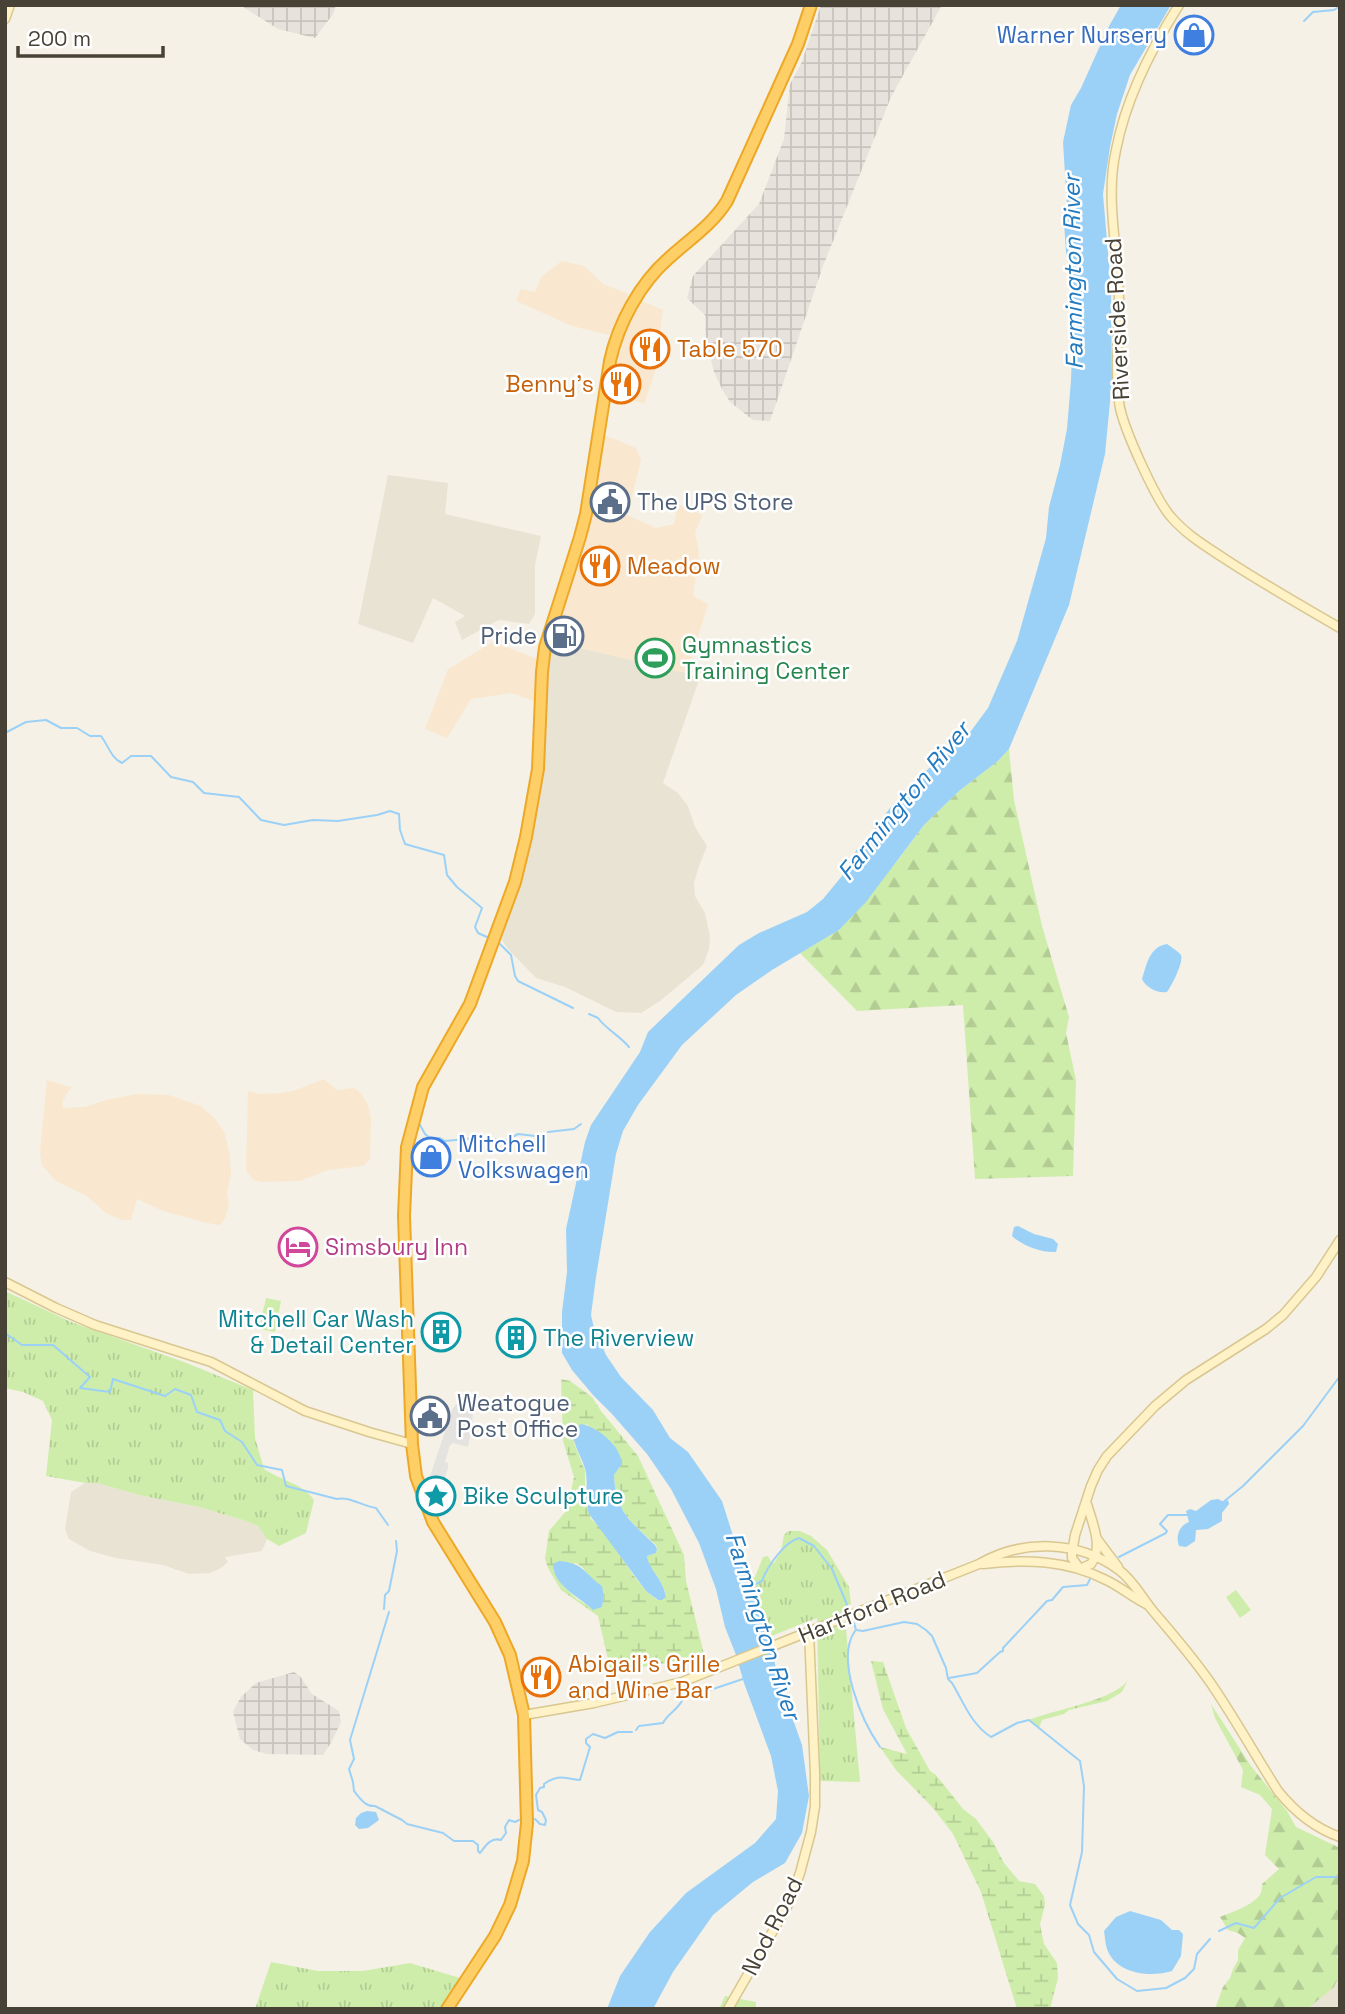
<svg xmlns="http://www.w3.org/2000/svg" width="1345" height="2014" viewBox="0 0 1345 2014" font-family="'Space Grotesk',sans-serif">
	<defs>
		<pattern id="industrial-grid" width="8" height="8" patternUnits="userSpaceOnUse" patternTransform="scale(1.75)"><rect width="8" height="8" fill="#e7e2db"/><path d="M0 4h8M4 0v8" fill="none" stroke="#c8c3bd"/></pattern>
		<pattern id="forest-firs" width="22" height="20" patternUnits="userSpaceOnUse" patternTransform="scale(1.75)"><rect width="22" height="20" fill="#ceedab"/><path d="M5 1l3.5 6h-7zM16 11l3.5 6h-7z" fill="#b2cc94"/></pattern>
		<pattern id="wetland-marsh" width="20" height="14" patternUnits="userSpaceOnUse" patternTransform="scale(1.75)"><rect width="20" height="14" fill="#ceedab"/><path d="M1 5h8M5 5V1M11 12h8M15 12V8" fill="none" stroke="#b2cc94"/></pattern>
		<pattern id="park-tufts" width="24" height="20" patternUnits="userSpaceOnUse" patternTransform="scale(1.75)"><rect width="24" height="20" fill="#ceedab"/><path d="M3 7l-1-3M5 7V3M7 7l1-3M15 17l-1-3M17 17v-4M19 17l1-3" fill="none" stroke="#b2cc94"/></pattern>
	</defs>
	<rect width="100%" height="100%" fill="#f5f1e6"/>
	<g fill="#e9e3d4">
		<polygon points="388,475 448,483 445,514 541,536 535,565 535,614 529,624 499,620 462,640 455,622 465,616 433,598 413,643 358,624"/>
		<polygon points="572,646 687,673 699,680 663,783 678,793 688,806 695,827 707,846 699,866 694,883 695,896 705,913 710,936 709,949 703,965 660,1001 641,1013 616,1012 565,987 536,978 508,949 502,940 535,821 544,776 548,651 562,654"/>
		<polygon points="85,1483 97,1483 139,1495 199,1507 243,1520 258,1526 267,1539 262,1551 225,1557 228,1562 221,1568 210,1573 189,1574 163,1565 116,1558 90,1551 69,1539 65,1529 71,1492"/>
		<polygon points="1340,1974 1340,2009 1307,2009 1328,1991"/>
	</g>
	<g fill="#f9e8cf">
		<polygon points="562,261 584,266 603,284 629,294 609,335 572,326 516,301 521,289 535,292 542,276"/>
		<polygon points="639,300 663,310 660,331 667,337 644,404 609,392 620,340"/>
		<polygon points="602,434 636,448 641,460 627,515 656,528 674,524 678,504 702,515 695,533 699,552 693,596 708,604 687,673 572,646 562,654 548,651 575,570 592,505"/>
		<polygon points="493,642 538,659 536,702 512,693 471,699 447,738 425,729 448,669"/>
		<polygon points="324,1079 337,1090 354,1088 361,1093 368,1105 371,1118 370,1159 363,1166 328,1170 300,1181 262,1182 253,1180 246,1170 248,1091 261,1094 280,1093 293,1091"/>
		<polygon points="47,1080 71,1087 62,1102 63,1108 85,1107 106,1100 136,1094 169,1095 201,1106 216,1120 225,1134 230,1156 231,1173 227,1193 229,1205 225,1218 220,1225 207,1223 163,1211 137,1199 131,1220 121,1220 106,1213 87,1196 56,1181 42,1165 40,1152"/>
	</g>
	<g fill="url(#industrial-grid)">
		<polygon points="240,5 336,5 333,14 315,38 278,29"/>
		<polygon points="821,5 942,5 891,97 823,266 770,421 753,420 730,402 722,389 714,372 706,340 705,315 687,298 693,276 759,204 784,139 790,84 801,64"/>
		<polygon points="294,1672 300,1676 312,1694 339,1711 341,1722 332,1741 323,1755 267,1754 253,1750 240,1739 233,1712 236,1706 241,1697 256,1683"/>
	</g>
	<g fill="#ceedab">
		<polygon points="266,1298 281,1301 275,1332 259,1329"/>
		<polygon points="1236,1590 1251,1610 1240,1618 1226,1597"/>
		<polygon points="725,1996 756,2002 756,2009 719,2009"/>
	</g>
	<g fill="url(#forest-firs)">
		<polygon points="1009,749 1014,800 1042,926 1069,1017 1066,1033 1076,1080 1073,1176 975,1179 963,1005 857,1011 800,953 839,930 898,860 924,825 959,791 998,761"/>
		<path d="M1211,1704L1251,1766L1287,1811L1296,1827L1340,1848V1948L1337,1957L1340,1964V1974L1334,1987L1307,2009H1215L1223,1987L1230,1978L1233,1969L1238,1960V1950L1245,1938L1238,1933L1228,1930L1220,1917C1232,1912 1251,1906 1259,1896C1262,1893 1262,1888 1262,1884L1279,1869L1265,1855L1272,1809L1260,1795L1241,1787L1243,1770L1215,1718Z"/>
	</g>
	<g fill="url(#wetland-marsh)" fill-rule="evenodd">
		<path d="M561,1379L570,1381L592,1397L601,1411L638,1456L684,1555L686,1581L704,1654L693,1659L611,1672L598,1616L561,1590L548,1568L545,1559L549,1531L567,1510L574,1477L563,1441ZM586,1424L613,1444L622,1464L614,1475C616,1512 630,1521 655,1544L657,1548L656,1553L647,1556C649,1571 663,1580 666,1596L662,1600H657L646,1591L634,1576L602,1529L591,1519L585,1499V1471L574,1443ZM576,1563L582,1567L604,1596L602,1607L594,1609L577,1599L563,1586L553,1570Z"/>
		<polygon points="871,1661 883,1662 906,1728 930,1771 936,1775 963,1809 976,1819 993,1842 1004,1863 1019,1881 1035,1884 1044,1896 1045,1904 1040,1925 1044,1944 1057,1963 1058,1978 1050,2009 1017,2009 981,1892 953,1834 934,1809 896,1770 880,1747 907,1754 883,1709"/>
		<path d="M1128,1680L1122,1692L1107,1701L1069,1710L1064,1714L1042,1720L1039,1728L1029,1720C1053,1710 1115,1700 1128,1680Z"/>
	</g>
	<g fill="url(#park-tufts)">
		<path d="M5,1291L71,1322L184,1362L253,1390L255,1438L264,1469C280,1480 304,1484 314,1500L306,1533L279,1546L267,1539L258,1526L243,1520L199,1507L139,1495L97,1483H85L46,1476L52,1420L43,1401L23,1392L5,1388Z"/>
		<polygon points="788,1531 800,1531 811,1536 827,1550 849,1587 851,1604 844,1607 860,1782 820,1781 817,1618 769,1637 747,1580 755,1577 763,1557 768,1556 771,1562 774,1563 781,1551 784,1535"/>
		<polygon points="271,1962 318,1971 363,1971 410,1963 460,1978 440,2009 255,2009"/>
	</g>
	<polygon fill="#e5e3df" points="456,1404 473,1411 472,1426 468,1447 453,1443 450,1445 445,1462 448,1463 448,1468 440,1492 433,1490 431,1485 428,1483 452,1410"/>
	<g fill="#9cd1f7">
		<polygon points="1121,5 1171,5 1130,75 1117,114 1110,147 1103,194 1111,288 1112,381 1105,454 1069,605 1009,749 998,761 959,791 924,825 866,902 839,930 772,970 736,995 682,1045 638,1105 623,1131 616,1154 596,1277 591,1315 593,1324 606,1355 621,1377 653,1410 670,1438 688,1452 722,1501 747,1580 768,1634 778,1677 802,1745 809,1796 802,1833 785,1863 753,1882 713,1915 673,1972 653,2009 607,2009 620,1976 650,1932 686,1893 755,1843 776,1819 778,1791 771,1756 744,1683 736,1655 725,1627 716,1589 699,1543 671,1489 647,1454 612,1414 593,1395 572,1370 562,1353 562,1312 567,1272 566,1229 585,1142 591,1125 640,1052 648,1032 739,945 759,933 807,912 823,899 842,876 857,849 868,838 890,808 934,763 968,735 988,708 1017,641 1046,538 1049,507 1060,465 1067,429 1071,380 1073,323 1071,281 1066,253 1064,222 1067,207 1063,142 1071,105 1081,88 1108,28"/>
		<path d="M1167,944C1171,947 1179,952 1181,955C1184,962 1171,987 1167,992C1158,994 1145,987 1142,979C1147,964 1149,947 1167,944Z"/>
		<path d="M1018,1226L1034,1234L1053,1239L1058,1244L1056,1252C1042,1253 1023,1246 1012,1236L1014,1227Z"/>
		<path d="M581,1424C598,1427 621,1446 622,1464L614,1475C616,1512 630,1521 655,1545L657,1549L656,1553L647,1556C649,1570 663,1579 666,1597L662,1600H658L646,1591L589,1514C584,1498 588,1489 586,1473C583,1457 572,1446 573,1429Z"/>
		<path d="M1218,1499L1224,1502L1228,1500L1229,1504L1222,1513V1521L1208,1529L1196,1530L1195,1541L1186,1547L1179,1546C1175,1536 1180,1525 1189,1522L1186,1511L1190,1509L1196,1511L1211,1500Z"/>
		<path d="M559,1561C586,1564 582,1572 602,1586L604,1596L602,1607L593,1610C580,1597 553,1586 553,1564Z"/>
		<polygon points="367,1811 376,1812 379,1820 368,1828 359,1829 355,1825 356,1818 361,1813"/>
		<path d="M1130,1911L1161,1920L1172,1930H1179L1183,1934L1181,1956L1172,1971C1150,1978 1116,1974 1107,1949C1105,1943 1105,1937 1104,1931L1116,1917Z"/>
	</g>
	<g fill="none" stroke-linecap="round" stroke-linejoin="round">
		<g stroke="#9cd1f7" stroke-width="2">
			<polyline points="1304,21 1313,12 1334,10 1340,6"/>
			<path d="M5,733L26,722L46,720L61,728H77L90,736H101C108,745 111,758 122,763L131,756H151L171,777L193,782L204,793L239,797L261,820L284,825L313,820L338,821L377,815L390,811L399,814L400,830L405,844L444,855L447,875L457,887L482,908L475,927L478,933L487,937"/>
			<polyline points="500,944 511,955 515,976 518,981 573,1008"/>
			<path d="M589,1014L598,1018C606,1029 620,1036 629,1047"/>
			<polyline points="420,1125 425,1134 431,1139 440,1138 445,1141 477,1138 507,1140 518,1134 535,1136"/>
			<polyline points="548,1132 574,1129 581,1124"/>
			<path d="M5,1333L22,1345H53L90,1377L80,1388L110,1392L113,1379L165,1396L175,1389L191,1395L197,1412L220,1420L225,1431L242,1442L257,1465L282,1470L286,1486L337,1499C349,1496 362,1506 376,1508L388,1525"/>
			<polyline points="1222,1503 1243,1486 1303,1426 1340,1376"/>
			<polyline points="1119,1557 1166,1533 1167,1531 1160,1524 1168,1515 1187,1515"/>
			<path d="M748,1588L762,1581C767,1567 784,1542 799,1538L814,1546L832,1569L848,1607"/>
			<polyline points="384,1609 385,1595 389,1591 397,1551 396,1541"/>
			<path d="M389,1612L350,1740L354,1759L349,1769L353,1782L354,1791C359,1797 365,1807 375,1806L402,1820L407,1824L443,1833L454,1841H473L478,1845V1851L480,1853C486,1845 491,1837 501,1840L506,1833L505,1827L509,1820L515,1822L519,1820"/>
			<path d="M854,1623L856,1630L863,1631L904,1622L917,1624L926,1630L932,1636L946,1668L948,1679L952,1683C964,1703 971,1724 991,1737L1017,1723L1029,1720L1080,1761L1084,1786L1082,1852L1070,1905L1078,1924L1089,1935L1094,1952L1117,1979L1137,1991L1166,1988L1185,1978L1194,1969L1197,1954L1210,1939"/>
			<path d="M855,1631C835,1660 862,1721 880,1747"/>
			<polyline points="949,1678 977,1673 1000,1652 1003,1651 1003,1648 1047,1601 1052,1600 1063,1587 1087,1585 1090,1579"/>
			<path d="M636,1730L639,1726L663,1723C668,1713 677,1711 683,1699L743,1679"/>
			<path d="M535,1819L540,1824L545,1825L546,1820L542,1812L538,1810L536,1795L540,1788L544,1787V1784C559,1773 565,1779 580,1780L590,1747L586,1743V1739L593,1734L605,1738L618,1732H632"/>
			<polyline points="1219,1931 1236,1923 1254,1928 1280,1898 1316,1877 1340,1877"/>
		</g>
		<defs>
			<g id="secondary">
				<path d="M1179,5C1151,49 1126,98 1116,150C1105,199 1118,248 1119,297C1119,331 1114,377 1120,408C1125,431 1156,501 1172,518C1186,534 1204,545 1222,557C1260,582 1300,605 1340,628"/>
				<polyline points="5,19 10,5"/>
				<polyline points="5,1282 56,1308 95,1325 211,1362 305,1411 369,1432 412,1444"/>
				<path d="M1087,1504C1092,1522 1104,1547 1091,1564L1080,1569L1072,1558V1553L1075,1535L1091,1486L1098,1470L1107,1456L1155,1406L1186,1380L1266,1329L1283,1315L1316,1277L1340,1240"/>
				<polyline points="1097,1539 1118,1567"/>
				<path d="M983,1564C1026,1559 1067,1560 1106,1580C1121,1587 1133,1598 1148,1605"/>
				<path d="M524,1715L594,1703L682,1682L979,1564C1022,1539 1078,1540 1119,1570C1134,1581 1142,1598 1153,1611C1175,1637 1198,1663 1216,1691C1238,1724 1257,1758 1278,1791C1295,1812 1314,1828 1340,1837"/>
				<polyline points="728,2009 789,1903 800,1873 811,1832 815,1806 815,1774 809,1632"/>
			</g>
			<path id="highway" d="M447,2009L495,1936L510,1905L523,1861L527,1823L524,1715L510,1655L495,1622L433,1522L416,1476L412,1444L404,1216L407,1147L423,1087L470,1004L515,882L526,837L538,769L542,672L545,647L580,537L586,514L610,361C618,324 640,283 669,258C690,239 712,225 727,201L798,44L811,5"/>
		</defs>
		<use href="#secondary" stroke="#d9c791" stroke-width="11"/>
		<use href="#highway" stroke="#eda828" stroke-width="14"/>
		<use href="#secondary" stroke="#fff2c6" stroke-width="8"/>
		<use href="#highway" stroke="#ffcf67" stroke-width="10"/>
	</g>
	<defs>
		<symbol id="shop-ring" viewBox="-11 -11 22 22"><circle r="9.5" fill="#fff" stroke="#3f7fe0" stroke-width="1.5"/><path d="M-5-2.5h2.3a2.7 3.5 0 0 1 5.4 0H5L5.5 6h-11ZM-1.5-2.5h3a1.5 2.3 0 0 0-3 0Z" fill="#3f7fe0"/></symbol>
		<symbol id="restaurant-ring" viewBox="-11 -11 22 22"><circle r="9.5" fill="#fff" stroke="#e8710a" stroke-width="1.5"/><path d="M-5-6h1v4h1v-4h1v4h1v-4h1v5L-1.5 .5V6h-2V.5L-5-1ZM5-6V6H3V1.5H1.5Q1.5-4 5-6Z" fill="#e8710a"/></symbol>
		<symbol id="civic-ring" viewBox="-11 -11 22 22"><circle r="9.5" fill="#fff" stroke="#5c6f8a" stroke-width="1.5"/><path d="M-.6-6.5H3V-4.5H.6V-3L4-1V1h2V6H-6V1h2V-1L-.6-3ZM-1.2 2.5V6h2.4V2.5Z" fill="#5c6f8a"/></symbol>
		<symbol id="fuel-ring" viewBox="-11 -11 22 22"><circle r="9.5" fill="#fff" stroke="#5c6f8a" stroke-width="1.5"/><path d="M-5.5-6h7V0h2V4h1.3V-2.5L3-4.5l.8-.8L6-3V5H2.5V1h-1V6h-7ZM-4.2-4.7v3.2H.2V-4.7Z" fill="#5c6f8a"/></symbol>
		<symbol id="stadium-ring" viewBox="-11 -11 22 22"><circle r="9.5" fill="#fff" stroke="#2e9e5b" stroke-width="1.5"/><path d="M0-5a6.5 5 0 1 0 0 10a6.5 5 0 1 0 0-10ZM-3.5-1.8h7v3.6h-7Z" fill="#2e9e5b"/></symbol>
		<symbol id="hotel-ring" viewBox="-11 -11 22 22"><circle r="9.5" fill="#fff" stroke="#d1479c" stroke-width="1.5"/><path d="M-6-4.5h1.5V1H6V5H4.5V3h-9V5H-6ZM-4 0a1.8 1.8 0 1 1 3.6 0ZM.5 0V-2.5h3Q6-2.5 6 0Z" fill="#d1479c"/></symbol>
		<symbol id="building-ring" viewBox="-11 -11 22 22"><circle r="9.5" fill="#fff" stroke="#0f9aa8" stroke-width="1.5"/><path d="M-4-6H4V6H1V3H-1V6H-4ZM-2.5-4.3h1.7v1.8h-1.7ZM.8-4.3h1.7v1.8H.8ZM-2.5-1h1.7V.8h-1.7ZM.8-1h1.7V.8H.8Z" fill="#0f9aa8"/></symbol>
		<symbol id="sight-ring" viewBox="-11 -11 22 22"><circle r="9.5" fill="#fff" stroke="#0f9aa8" stroke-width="1.5"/><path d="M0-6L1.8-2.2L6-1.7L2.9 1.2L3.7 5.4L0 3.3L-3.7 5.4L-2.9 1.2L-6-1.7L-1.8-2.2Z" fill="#0f9aa8"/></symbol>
	</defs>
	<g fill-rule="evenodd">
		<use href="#shop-ring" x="1172" y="13" width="44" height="44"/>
		<use href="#restaurant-ring" x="628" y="327" width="44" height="44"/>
		<use href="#restaurant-ring" x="599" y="362" width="44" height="44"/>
		<use href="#civic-ring" x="588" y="480" width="44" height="44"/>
		<use href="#restaurant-ring" x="578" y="544" width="44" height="44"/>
		<use href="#fuel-ring" x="542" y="614" width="44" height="44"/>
		<use href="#stadium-ring" x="633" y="636" width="44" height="44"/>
		<use href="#shop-ring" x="409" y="1135" width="44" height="44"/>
		<use href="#hotel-ring" x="276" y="1225" width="44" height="44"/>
		<use href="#building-ring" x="419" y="1310" width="44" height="44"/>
		<use href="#building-ring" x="494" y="1316" width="44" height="44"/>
		<use href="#civic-ring" x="408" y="1394" width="44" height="44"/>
		<use href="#sight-ring" x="414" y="1474" width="44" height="44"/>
		<use href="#restaurant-ring" x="519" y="1655" width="44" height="44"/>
	</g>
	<g text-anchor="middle" stroke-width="5" stroke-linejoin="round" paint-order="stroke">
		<g font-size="23" fill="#366cbe" stroke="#fff" text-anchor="end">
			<text x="1167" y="43">Warner Nursery</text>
			<text x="458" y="1152" text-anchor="start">Mitchell<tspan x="458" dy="26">Volkswagen</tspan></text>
		</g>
		<g font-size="23" fill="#484135" stroke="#fff">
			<text transform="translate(1117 319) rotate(-93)" y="8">Riverside Road</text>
			<text transform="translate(872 1607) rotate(-22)" y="8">Hartford Road</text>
			<text transform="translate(772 1926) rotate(-63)" y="8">Nod Road</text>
		</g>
		<g font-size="23" fill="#c56008" stroke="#fff" text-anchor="start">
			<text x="677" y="357">Table 570</text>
			<text x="594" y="392" text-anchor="end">Benny's</text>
			<text x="627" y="574">Meadow</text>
			<text x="568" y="1672">Abigail's Grille<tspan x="568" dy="26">and Wine Bar</tspan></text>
		</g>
		<g font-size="23" fill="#4e5e75" stroke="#fff" text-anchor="start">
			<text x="637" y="510">The UPS Store</text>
			<text x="537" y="644" text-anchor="end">Pride</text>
			<text x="457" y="1411">Weatogue<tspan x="457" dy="26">Post Office</tspan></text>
		</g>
		<g font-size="23" fill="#27864d" stroke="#fff" text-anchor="start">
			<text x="682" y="653">Gymnastics<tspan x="682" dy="26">Training Center</tspan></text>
		</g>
		<g font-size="23" fill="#b23c85" stroke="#fff" text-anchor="start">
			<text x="325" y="1255">Simsbury Inn</text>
		</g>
		<g font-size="23" fill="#0d838f" stroke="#fff" text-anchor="start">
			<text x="414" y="1327" text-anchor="end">Mitchell Car Wash<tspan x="414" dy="26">&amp; Detail Center</tspan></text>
			<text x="543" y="1346">The Riverview</text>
			<text x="463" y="1504">Bike Sculpture</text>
		</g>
		<g font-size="24" font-style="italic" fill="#237abf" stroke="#fff">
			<text transform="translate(1073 272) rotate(-91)" y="8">Farmington River</text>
			<text transform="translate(904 801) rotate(-51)" y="8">Farmington River</text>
			<text transform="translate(763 1626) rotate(72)" y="8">Farmington River</text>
		</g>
	</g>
	<rect width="1345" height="2014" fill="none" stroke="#484135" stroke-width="14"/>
	<path d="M18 46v10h145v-10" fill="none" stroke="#484135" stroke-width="3.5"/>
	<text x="28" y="46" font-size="21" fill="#484135" stroke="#ffffff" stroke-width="5" paint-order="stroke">200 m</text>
</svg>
